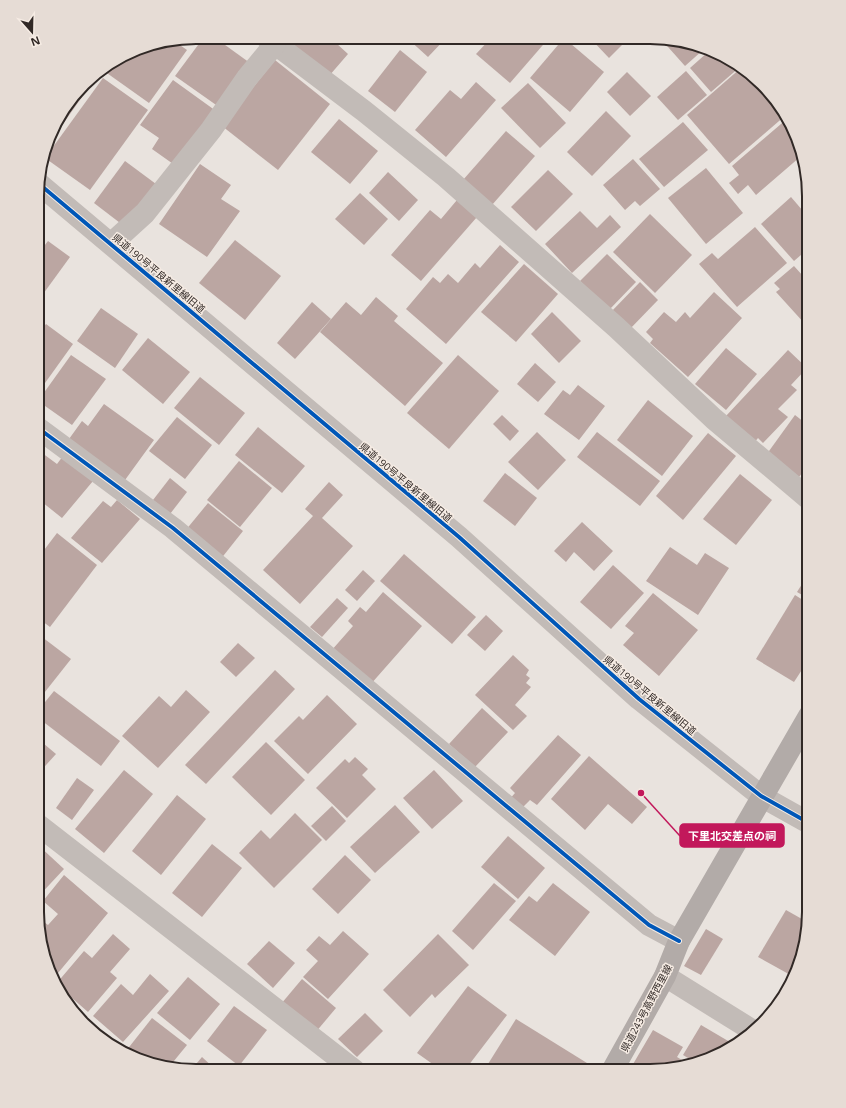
<svg xmlns="http://www.w3.org/2000/svg" width="846" height="1108" viewBox="0 0 846 1108" font-family="'Open Sans','Noto Sans JP',sans-serif">
	<rect width="100%" height="100%" fill="#e9e3de"/>
	<g fill="#bba6a2">
		<polygon points="196,37 191,45 182,39 191,38"/>
		<polygon points="204,37 214,37 250,63 219,107 175,76"/>
		<polygon points="282,37 341,37 336,43 348,54 329,76"/>
		<polygon points="407,38 446,38 428,57"/>
		<polygon points="491,38 549,38 510,83 476,54"/>
		<polygon points="564,38 604,72 570,112 530,78"/>
		<polygon points="590,38 629,38 609,58"/>
		<polygon points="660,38 671,38 703,50 685,66"/>
		<polygon points="174,41 187,50 149,103 104,71 106,67 144,45"/>
		<polygon points="400,50 427,72 395,112 368,91"/>
		<polygon points="708,52 741,66 711,92 690,68"/>
		<polygon points="275,60 330,104 278,170 222,126"/>
		<polygon points="742,67 770,91 786,115 729,164 687,115"/>
		<polygon points="686,71 707,95 678,120 657,97"/>
		<polygon points="627,72 651,96 630,116 607,92"/>
		<polygon points="103,78 148,110 90,190 45,158"/>
		<polygon points="173,80 216,111 176,166 152,149 159,138 140,125"/>
		<polygon points="476,82 496,100 446,157 415,130 450,90 461,99"/>
		<polygon points="528,83 566,123 540,148 501,108"/>
		<polygon points="77,93 82,97 48,145 58,117"/>
		<polygon points="606,111 631,136 592,176 567,152"/>
		<polygon points="788,118 793,125 800,157 756,195 748,185 738,194 729,183 739,175 732,166"/>
		<polygon points="339,119 378,151 350,184 311,152"/>
		<polygon points="683,122 708,150 664,187 639,159"/>
		<polygon points="506,131 535,156 492,205 463,180"/>
		<polygon points="633,159 660,189 640,206 635,201 625,210 603,185"/>
		<polygon points="125,161 156,184 124,226 94,203"/>
		<polygon points="200,164 231,185 221,199 240,211 207,257 159,224"/>
		<polygon points="706,168 743,213 706,244 668,198"/>
		<polygon points="548,170 573,194 536,231 511,207"/>
		<polygon points="388,172 418,200 399,221 369,193"/>
		<polygon points="806,184 809,195 809,199 801,189"/>
		<polygon points="360,193 388,219 364,245 335,219"/>
		<polygon points="791,197 809,218 809,248 794,261 761,224"/>
		<polygon points="457,200 477,217 421,281 391,255 430,210 441,219"/>
		<polygon points="580,211 597,228 610,215 621,227 572,273 545,244"/>
		<polygon points="650,214 692,255 655,293 613,252"/>
		<polygon points="755,227 787,263 737,307 699,264 712,253 718,259"/>
		<polygon points="235,240 281,276 245,320 199,283"/>
		<polygon points="48,241 70,257 38,301 38,254"/>
		<polygon points="500,245 519,262 446,344 406,309 433,277 440,283 448,274 458,283 475,263 480,268"/>
		<polygon points="607,254 636,282 609,310 580,281"/>
		<polygon points="524,264 558,294 516,342 481,312"/>
		<polygon points="794,266 803,276 809,270 809,320 805,324 776,292 780,289 774,283"/>
		<polygon points="640,282 658,300 628,331 610,313"/>
		<polygon points="714,292 742,318 688,377 650,343 653,339 646,332 664,312 676,322 685,312 690,318"/>
		<polygon points="376,297 398,316 394,321 443,363 405,406 320,332 346,302 361,315"/>
		<polygon points="312,302 331,319 295,359 277,343"/>
		<polygon points="101,308 138,334 115,368 77,341"/>
		<polygon points="552,312 581,341 559,363 531,334"/>
		<polygon points="46,324 73,344 40,390 38,389 38,335"/>
		<polygon points="148,338 190,372 163,404 122,370"/>
		<polygon points="726,348 757,374 726,410 695,384"/>
		<polygon points="788,350 807,368 791,385 797,390 778,409 788,417 763,443 758,438 753,444 725,417"/>
		<polygon points="71,355 106,379 72,425 38,401"/>
		<polygon points="458,355 499,391 449,449 407,413"/>
		<polygon points="535,363 556,382 538,402 517,384"/>
		<polygon points="200,377 245,413 219,445 174,408"/>
		<polygon points="578,385 605,406 579,440 544,414 563,390 570,395"/>
		<polygon points="648,400 693,436 662,476 617,440"/>
		<polygon points="104,404 154,440 125,480 69,439 82,421 88,426"/>
		<polygon points="502,415 519,431 510,441 493,424"/>
		<polygon points="795,415 809,426 809,464 796,481 764,458"/>
		<polygon points="177,417 212,445 185,479 149,451"/>
		<polygon points="258,427 305,466 282,493 235,455"/>
		<polygon points="537,432 566,460 538,490 508,462"/>
		<polygon points="597,432 660,481 640,506 577,457"/>
		<polygon points="708,433 736,456 683,520 656,496"/>
		<polygon points="38,450 57,464 63,456 93,481 62,518 42,502 38,506"/>
		<polygon points="239,461 272,488 240,527 207,500"/>
		<polygon points="809,472 809,490 800,484"/>
		<polygon points="505,473 537,498 515,526 483,501"/>
		<polygon points="740,474 772,500 736,545 703,519"/>
		<polygon points="170,478 187,492 170,514 153,500"/>
		<polygon points="329,482 343,495 322,518 353,546 300,604 263,570 313,516 305,509"/>
		<polygon points="117,500 140,519 102,563 71,538 103,501 111,507"/>
		<polygon points="208,503 243,531 220,560 185,531"/>
		<polygon points="582,522 613,551 594,571 574,552 566,562 554,551"/>
		<polygon points="57,533 97,565 50,627 38,618 38,558"/>
		<polygon points="670,547 697,565 705,553 729,568 698,615 646,581"/>
		<polygon points="404,554 476,617 452,644 380,581"/>
		<polygon points="613,565 644,593 611,629 580,602"/>
		<polygon points="363,570 375,581 357,601 345,590"/>
		<polygon points="809,573 809,599 797,592"/>
		<polygon points="383,592 422,626 370,685 331,651 353,626 348,621 360,607 366,612"/>
		<polygon points="653,593 698,630 659,676 623,645 634,633 625,626"/>
		<polygon points="795,595 809,604 809,659 794,682 756,659"/>
		<polygon points="337,598 348,608 322,637 310,627"/>
		<polygon points="486,615 503,631 485,651 467,635"/>
		<polygon points="42,637 71,659 37,702 38,644"/>
		<polygon points="238,643 255,658 236,677 220,662"/>
		<polygon points="513,655 529,670 526,675 530,678 526,683 531,687 515,705 527,716 513,730 475,695"/>
		<polygon points="275,670 295,689 206,784 185,765"/>
		<polygon points="186,690 210,712 158,768 122,736 159,696 171,707"/>
		<polygon points="54,691 120,741 101,766 37,717 37,712"/>
		<polygon points="327,695 357,724 308,774 274,741 299,716 303,720"/>
		<polygon points="482,708 508,732 475,767 449,744"/>
		<polygon points="558,735 581,755 537,805 530,800 519,811 508,801 515,793 510,788"/>
		<polygon points="37,738 56,754 37,775"/>
		<polygon points="266,742 305,780 271,815 232,777"/>
		<polygon points="589,756 647,807 632,824 608,804 585,830 551,799"/>
		<polygon points="355,757 368,769 362,775 376,789 347,818 316,788 345,759 349,763"/>
		<polygon points="124,770 153,794 104,853 75,829"/>
		<polygon points="434,770 463,801 432,829 403,798"/>
		<polygon points="77,778 94,790 72,820 56,808"/>
		<polygon points="177,795 206,819 161,875 132,851"/>
		<polygon points="395,805 420,832 375,873 350,847"/>
		<polygon points="332,806 346,821 326,841 311,826"/>
		<polygon points="295,813 322,840 274,888 239,853 261,830 270,839"/>
		<polygon points="508,836 545,868 518,899 481,867"/>
		<polygon points="37,844 64,869 37,898"/>
		<polygon points="212,844 242,868 202,917 172,893"/>
		<polygon points="345,855 371,880 338,914 312,889"/>
		<polygon points="64,875 108,913 53,979 39,921 40,919 48,925 58,914 43,901"/>
		<polygon points="494,883 516,901 473,950 452,931"/>
		<polygon points="553,883 590,912 555,956 509,920 529,896 537,902"/>
		<polygon points="786,910 809,923 801,964 794,977 758,957"/>
		<polygon points="706,929 723,939 701,975 684,966"/>
		<polygon points="343,931 369,954 328,999 303,977 318,961 306,950 319,936 330,945"/>
		<polygon points="113,934 130,949 110,972 117,978 88,1012 56,984 84,951 92,958"/>
		<polygon points="438,934 469,965 435,998 432,994 410,1017 383,990"/>
		<polygon points="269,941 295,963 273,988 247,964"/>
		<polygon points="150,974 169,991 123,1042 93,1016 121,984 133,995"/>
		<polygon points="188,977 220,1004 190,1040 157,1013"/>
		<polygon points="302,979 336,1008 315,1033 281,1004"/>
		<polygon points="468,986 507,1015 465,1070 441,1070 417,1053"/>
		<polygon points="234,1006 267,1030 239,1066 207,1041"/>
		<polygon points="365,1013 383,1031 357,1057 338,1039"/>
		<polygon points="152,1018 187,1045 169,1067 126,1051"/>
		<polygon points="516,1019 587,1063 583,1071 499,1071 488,1064"/>
		<polygon points="701,1025 735,1045 721,1055 693,1061 683,1055"/>
		<polygon points="653,1030 683,1047 677,1057 687,1063 651,1071 629,1071"/>
		<polygon points="202,1057 216,1070 191,1070"/>
	</g>
	<g fill="none" stroke-linecap="round" stroke-linejoin="round">
		<g stroke="#c2bbb7" stroke-width="22">
			<polyline points="266,37 364,111 446,177 616,327 714,419 809,499"/>
			<polyline points="112,243 145,213 211,130 247,78 275,44"/>
			<polyline points="38,428 173,528 649,925 679,941"/>
			<polyline points="37,824 354,1070"/>
			<polyline points="665,976 755,1032"/>
		</g>
		<polyline stroke="#c2bbb7" stroke-width="22" points="38,183 459,537 639,699 761,796 809,823"/>
		<polyline stroke="#b2aba8" stroke-width="22" points="612,1071 665,976 679,941 809,716"/>
		<defs>
			<g id="cycleway">
				<polyline points="38,183 459,537 639,699 761,796 809,823"/>
				<polyline points="38,428 173,528 649,925 679,941"/>
			</g>
		</defs>
		<use href="#cycleway" stroke="#f6ece4" stroke-width="6"/>
		<use href="#cycleway" stroke="#0057b8" stroke-width="4"/>
	</g>
	<g text-anchor="middle" stroke-width="3" stroke-linejoin="round" paint-order="stroke">
		<g font-size="10" fill="#312926" stroke="#f6ece4">
			<text transform="translate(159 273) rotate(40)" y="4">県道190号平良新里線旧道</text>
			<text transform="translate(406 482) rotate(40)" y="4">県道190号平良新里線旧道</text>
			<text transform="translate(650 695) rotate(40)" y="4">県道190号平良新里線旧道</text>
			<text transform="translate(646 1008) rotate(-62)" y="4">県道243号高野西里線</text>
		</g>
	</g>
	<path d="M0 0H846V1108H0ZM196 44H650A152 152 0 0 1 802 196V912A152 152 0 0 1 650 1064H196A152 152 0 0 1 44 912V196A152 152 0 0 1 196 44Z" fill="#e6dcd5" fill-rule="evenodd"/>
	<path fill="none" stroke="#312926" stroke-width="2" d="M196 44H650A152 152 0 0 1 802 196V912A152 152 0 0 1 650 1064H196A152 152 0 0 1 44 912V196A152 152 0 0 1 196 44Z"/>
	<path fill="none" stroke="#c2185b" stroke-width="1.5" d="M641 793L680 836"/>
	<circle fill="#c2185b" stroke="#f6ece4" stroke-width="1.5" cx="641" cy="793" r="4"/>
	<rect fill="#c2185b" stroke="#c2185b" stroke-width="1.5" x="680" y="824" width="104" height="23" rx="4"/>
	<g font-size="11" text-anchor="middle" font-weight="bold" fill="#fff">
		<text x="732" y="840">下里北交差点の祠</text>
	</g>
	<g transform="translate(32 32) rotate(160)" stroke="#f6ece4" stroke-width="3" paint-order="stroke">
	<path d="M0-3L7 15L0 10L-7 15Z" fill="#312926"/>
	<text y="-6" font-size="11" font-weight="bold" text-anchor="middle" fill="#312926">N</text>
	</g>
</svg>
